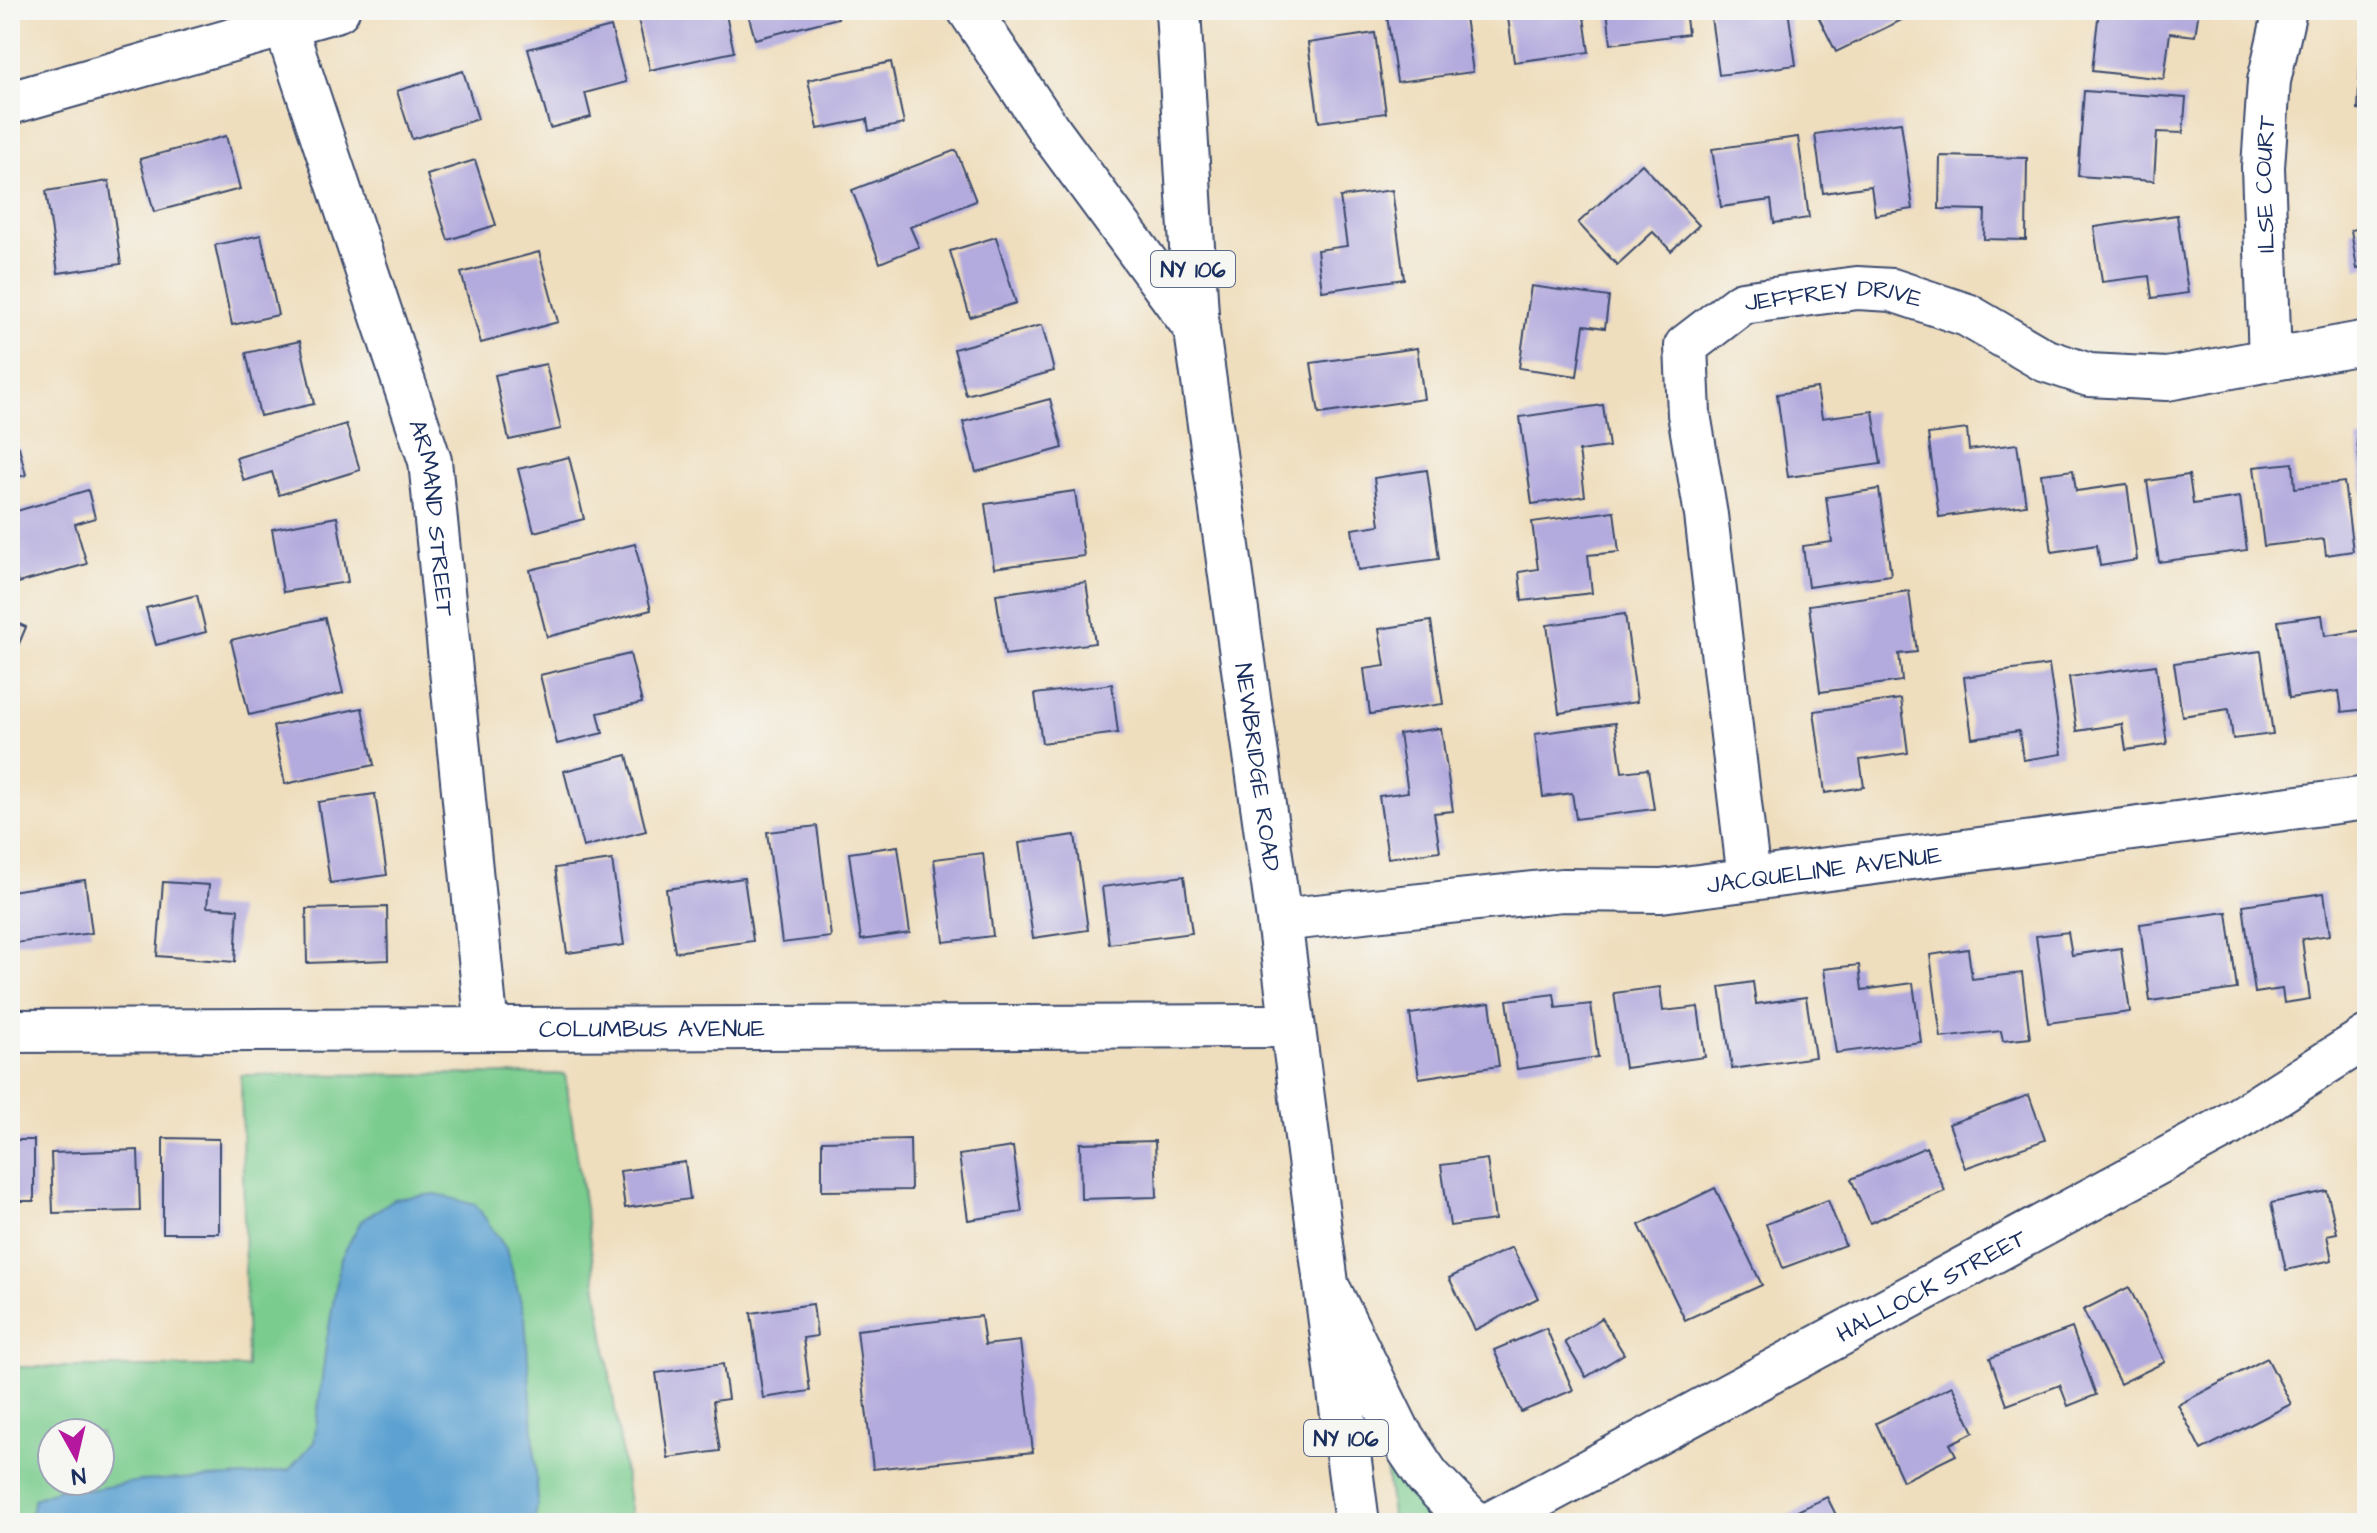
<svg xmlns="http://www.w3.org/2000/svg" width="2377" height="1533" viewBox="0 0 2377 1533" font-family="'Architects Daughter',sans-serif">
	<rect width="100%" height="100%" fill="#f6f6f2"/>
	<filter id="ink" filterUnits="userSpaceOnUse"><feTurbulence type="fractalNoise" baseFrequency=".0125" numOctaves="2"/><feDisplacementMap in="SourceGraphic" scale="16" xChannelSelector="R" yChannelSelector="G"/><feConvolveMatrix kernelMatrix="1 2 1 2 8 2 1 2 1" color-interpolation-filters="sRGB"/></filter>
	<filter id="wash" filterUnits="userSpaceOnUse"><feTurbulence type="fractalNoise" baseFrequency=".006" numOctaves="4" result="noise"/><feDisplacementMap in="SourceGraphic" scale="32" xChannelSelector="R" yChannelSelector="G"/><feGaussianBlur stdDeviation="1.8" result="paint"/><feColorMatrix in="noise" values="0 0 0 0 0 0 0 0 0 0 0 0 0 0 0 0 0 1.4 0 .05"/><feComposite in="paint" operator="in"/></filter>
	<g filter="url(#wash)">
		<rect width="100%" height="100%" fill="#efdebd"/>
		<g fill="#7acc8e" stroke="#4a7e76" stroke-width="2" fill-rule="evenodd">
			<path d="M565,1074L632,1523H10V1367H247L241,1075ZM52,1433H100V1481H52Z"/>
			<polygon points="1379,1410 1464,1523 1393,1523"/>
		</g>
		<polygon fill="#5ca1d1" stroke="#3c6898" stroke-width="2" points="436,1194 476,1205 506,1249 525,1316 538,1501 534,1523 29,1523 34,1499 62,1488 89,1490 139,1481 249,1476 289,1470 314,1442 327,1338 341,1258 361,1221 394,1199"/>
		<g id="blocks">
			<g fill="#b3aadd">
				<polygon points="679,10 725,10 734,52 650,70 638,19"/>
				<polygon points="747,10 836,10 838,18 755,39"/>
				<polygon points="1386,10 1464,10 1473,72 1397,82"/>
				<polygon points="1507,10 1583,10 1589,52 1514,62"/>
				<polygon points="1607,10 1685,10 1688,34 1611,44"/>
				<polygon points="1710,10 1788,10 1796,65 1719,75"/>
				<polygon points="1815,10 1915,10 1916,13 1836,52"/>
				<polygon points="2099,10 2199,10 2195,36 2170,33 2164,79 2092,71"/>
				<polygon points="611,27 626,82 585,93 591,117 550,128 528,49"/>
				<polygon points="1375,33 1386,113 1319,122 1308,43"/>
				<polygon points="2365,42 2367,42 2367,111 2358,110 2360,63 2363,63"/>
				<polygon points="891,62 904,124 869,131 867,119 818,129 808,80"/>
				<polygon points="463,71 478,119 412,139 397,91"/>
				<polygon points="2084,91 2186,98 2183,133 2157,132 2154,181 2078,176"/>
				<polygon points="1901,122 1913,209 1875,215 1871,186 1823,193 1815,134"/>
				<polygon points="226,136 240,189 154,212 140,159"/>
				<polygon points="1798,137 1809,218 1774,223 1771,200 1721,207 1712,149"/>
				<polygon points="956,150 976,201 910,227 919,247 880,263 852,190"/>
				<polygon points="1940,156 2027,158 2026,240 1984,239 1985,210 1939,209"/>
				<polygon points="475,160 496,225 448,240 427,175"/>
				<polygon points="1642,164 1699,225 1671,251 1653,232 1617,265 1578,223"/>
				<polygon points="109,181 121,264 58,273 46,191"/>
				<polygon points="1392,190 1404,279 1322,291 1317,250 1347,246 1340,197"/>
				<polygon points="2177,215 2188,293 2152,298 2149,276 2102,282 2094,227"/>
				<polygon points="2367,227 2367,267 2357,269 2351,230"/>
				<polygon points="261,235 278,315 232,325 215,245"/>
				<polygon points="996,237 1016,303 970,317 950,251"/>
				<polygon points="539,252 558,322 481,343 461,273"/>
				<polygon points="1531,286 1609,297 1605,328 1584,325 1577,376 1519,368"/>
				<polygon points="1042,325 1054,371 966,395 954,349"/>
				<polygon points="300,341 314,404 260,416 246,353"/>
				<polygon points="1417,348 1424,399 1319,414 1311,363"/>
				<polygon points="546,364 561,429 509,440 495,375"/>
				<polygon points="1817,388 1822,418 1873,411 1881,464 1788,477 1777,394"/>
				<polygon points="1050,399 1063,448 976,472 963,422"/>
				<polygon points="1603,405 1609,447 1579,451 1585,496 1532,504 1520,417"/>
				<polygon points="346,424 360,470 279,495 272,472 244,481 236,458"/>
				<polygon points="1967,429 1969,450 2017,444 2026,505 1939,517 1928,434"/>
				<polygon points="2367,439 2367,505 2365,505 2357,440"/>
				<polygon points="19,447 26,475 10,479 10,449"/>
				<polygon points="569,457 584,519 534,532 518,469"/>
				<polygon points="2293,463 2295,488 2344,482 2353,551 2326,555 2324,539 2264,546 2254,467"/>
				<polygon points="1427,470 1439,559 1358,570 1352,529 1380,525 1374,478"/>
				<polygon points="2073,470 2076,491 2127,484 2137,560 2100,566 2097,545 2052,552 2041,474"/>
				<polygon points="2189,475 2193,504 2240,497 2247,550 2159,562 2147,481"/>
				<polygon points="1879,489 1891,575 1808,587 1803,546 1832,542 1826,497"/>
				<polygon points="88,490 95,518 75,524 87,564 18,583 10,557 10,513"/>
				<polygon points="1075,491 1084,556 994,568 985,504"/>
				<polygon points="1614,511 1619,552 1588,555 1592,593 1522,601 1519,572 1538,569 1532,522"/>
				<polygon points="337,517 348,582 283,592 272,529"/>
				<polygon points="635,544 651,610 547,637 530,570"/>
				<polygon points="1086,582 1095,643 1005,655 996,594"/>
				<polygon points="1909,591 1917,652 1899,654 1902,681 1820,692 1809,605"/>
				<polygon points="197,595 206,632 156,645 146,608"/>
				<polygon points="1625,614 1637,702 1559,713 1547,625"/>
				<polygon points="2322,615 2325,636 2365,630 2367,709 2342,712 2339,691 2289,698 2278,621"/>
				<polygon points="325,618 343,693 249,715 231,640"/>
				<polygon points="10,620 26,627 10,665"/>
				<polygon points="1431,621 1443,704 1370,714 1364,669 1385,666 1379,629"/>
				<polygon points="2261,651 2273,734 2233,739 2229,709 2182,716 2174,663"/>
				<polygon points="630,654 642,703 598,713 603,733 557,744 540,675"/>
				<polygon points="2049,665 2062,754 2023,760 2019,731 1972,738 1964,677"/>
				<polygon points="2156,665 2167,744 2126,750 2122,724 2077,731 2069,677"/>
				<polygon points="1112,684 1118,733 1042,743 1035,694"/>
				<polygon points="1901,699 1908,753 1860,760 1864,787 1825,793 1814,711"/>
				<polygon points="362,708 374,765 285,784 273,726"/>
				<polygon points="1615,723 1622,772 1648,769 1654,809 1576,819 1572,793 1543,797 1535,734"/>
				<polygon points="1441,728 1453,811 1434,813 1440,851 1388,858 1379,796 1408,792 1399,734"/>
				<polygon points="627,755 646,831 583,847 564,771"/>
				<polygon points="375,794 387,875 330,883 318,802"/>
				<polygon points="817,826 831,937 782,943 767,832"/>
				<polygon points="1075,835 1088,930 1033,938 1019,843"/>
				<polygon points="898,846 910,933 861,940 849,853"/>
				<polygon points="983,853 993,936 944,942 934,859"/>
				<polygon points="612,860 624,945 567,953 555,868"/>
				<polygon points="1184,876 1192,933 1109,944 1102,887"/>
				<polygon points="744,878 753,941 675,952 666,889"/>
				<polygon points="85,880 92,933 15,943 10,891"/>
				<polygon points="163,882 209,885 207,907 238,909 235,962 157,956"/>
				<polygon points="2324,893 2330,935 2302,939 2310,999 2284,1003 2282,989 2255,993 2243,905"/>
				<polygon points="387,907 388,960 307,963 306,909"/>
				<polygon points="2227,912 2237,989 2150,1001 2140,924"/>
				<polygon points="2068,932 2072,955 2121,948 2130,1012 2048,1023 2036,936"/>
				<polygon points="1968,949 1972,979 2022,973 2030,1038 2003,1041 2001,1031 1941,1038 1930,955"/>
				<polygon points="1859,965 1862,990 1913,983 1921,1042 1836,1053 1824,969"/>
				<polygon points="1753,982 1756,1004 1806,997 1815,1057 1732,1069 1720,987"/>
				<polygon points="1660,987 1663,1011 1698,1007 1705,1057 1625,1068 1614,993"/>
				<polygon points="1554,994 1556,1008 1591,1004 1598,1057 1517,1069 1507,1000"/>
				<polygon points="1490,1003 1499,1066 1419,1078 1410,1014"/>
				<polygon points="2029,1095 2045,1140 1965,1168 1949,1124"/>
				<polygon points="163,1138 219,1139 219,1233 163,1233"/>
				<polygon points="910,1139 911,1190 822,1191 822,1141"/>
				<rect x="10" y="1140" width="24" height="61"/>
				<polygon points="1155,1141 1157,1197 1081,1199 1080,1143"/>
				<polygon points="1013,1147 1022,1212 968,1220 959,1155"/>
				<polygon points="1926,1147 1945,1191 1870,1223 1851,1179"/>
				<polygon points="138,1150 140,1211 53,1213 51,1153"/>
				<polygon points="1487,1159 1495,1220 1450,1226 1441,1165"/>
				<polygon points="685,1162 690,1199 625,1208 620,1171"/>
				<polygon points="1715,1188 1762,1285 1685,1320 1639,1225"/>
				<polygon points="2327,1191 2337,1233 2327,1235 2332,1260 2286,1270 2271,1203"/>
				<polygon points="1828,1200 1845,1245 1783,1268 1766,1224"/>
				<polygon points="1512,1247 1538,1298 1475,1330 1449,1278"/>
				<polygon points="2129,1287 2165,1362 2120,1384 2083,1310"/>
				<polygon points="813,1304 817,1336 803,1338 810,1391 763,1398 751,1313"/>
				<polygon points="981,1316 985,1345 1020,1341 1033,1452 873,1469 857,1330"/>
				<polygon points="1602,1318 1624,1354 1586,1377 1565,1342"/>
				<polygon points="1546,1328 1573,1390 1521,1412 1494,1350"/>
				<polygon points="2072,1328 2096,1395 2068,1406 2060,1385 2007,1405 1990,1358"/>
				<polygon points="2267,1358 2291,1404 2201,1450 2178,1405"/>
				<polygon points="723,1364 728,1399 713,1401 720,1451 668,1458 656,1373"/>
				<polygon points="1952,1386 1974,1432 1950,1444 1956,1455 1903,1481 1876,1423"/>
				<polygon points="1827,1497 1840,1523 1772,1523"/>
			</g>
		</g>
	</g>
	<g filter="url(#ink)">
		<use href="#blocks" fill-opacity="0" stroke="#3b496c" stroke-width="2"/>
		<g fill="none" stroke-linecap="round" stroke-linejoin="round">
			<defs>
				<g id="minor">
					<polyline points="969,10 1049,130 1197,331"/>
					<path id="s1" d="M285,25L430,461L487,1029"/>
					<polyline points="10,103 338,10"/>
					<path id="s2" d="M2270,360L2263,167L2269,81L2285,10"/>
					<path id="s3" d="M1749,879L1706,515L1689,414L1686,346L1742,303L1857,288L1892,290L1967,315L2044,360L2089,375L2167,379L2367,342"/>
					<path id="s4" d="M1279,920L1562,890L1661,891L2367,798"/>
					<path id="s5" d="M10,1031L1292,1026"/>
					<path id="s6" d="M1491,1523L2227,1126L2367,1037"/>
				</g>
				<polyline id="tertiary" points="1330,1293 1398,1432 1428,1477 1473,1523"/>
				<g id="primary">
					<path id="s7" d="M1178,10L1197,331L1279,920L1357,1523"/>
				</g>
			</defs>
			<use href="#minor" stroke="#3b496c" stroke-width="46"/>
			<use href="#tertiary" stroke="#3b496c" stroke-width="48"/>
			<use href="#primary" stroke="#3b496c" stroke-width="48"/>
			<use href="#minor" stroke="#fff" stroke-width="42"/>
			<use href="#tertiary" stroke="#fff" stroke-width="44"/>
			<use href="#primary" stroke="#fff" stroke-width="44"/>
		</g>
	</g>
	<g text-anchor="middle" stroke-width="8" stroke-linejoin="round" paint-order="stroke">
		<g fill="#f6f6f2" stroke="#5d6b8a" stroke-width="2">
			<rect x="1151" y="251" width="84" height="36" rx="6"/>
			<rect x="1304" y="1420" width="84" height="36" rx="6"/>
		</g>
		<g font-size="22" font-weight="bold" fill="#1b2f5e">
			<text x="1193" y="277">NY 106</text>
			<text x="1346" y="1446">NY 106</text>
		</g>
		<g font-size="24" fill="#1b2f5e" stroke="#f6f6f2">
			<text dy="8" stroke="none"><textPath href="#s2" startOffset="176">ILSE COURT</textPath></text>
			<text dy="8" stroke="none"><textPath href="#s3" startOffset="700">JEFFREY DRIVE</textPath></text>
			<text dy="8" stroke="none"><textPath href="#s1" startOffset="516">ARMAND STREET</textPath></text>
			<text dy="8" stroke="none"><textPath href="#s7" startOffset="762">NEWBRIDGE ROAD</textPath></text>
			<text dy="8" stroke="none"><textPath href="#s4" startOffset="548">JACQUELINE AVENUE</textPath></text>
			<text dy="8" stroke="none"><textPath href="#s5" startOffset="642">COLUMBUS AVENUE</textPath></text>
			<text dy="8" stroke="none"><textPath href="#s6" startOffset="500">HALLOCK STREET</textPath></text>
		</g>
	</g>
	<rect width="2377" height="1533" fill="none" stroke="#f6f6f2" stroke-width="40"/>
	<g transform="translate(76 1457) rotate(172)"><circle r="38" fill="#f6f6f2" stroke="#9ea6b7" stroke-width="2"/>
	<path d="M0-6L14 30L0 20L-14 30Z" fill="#b5179e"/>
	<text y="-12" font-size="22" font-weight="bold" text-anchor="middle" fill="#1b2f5e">N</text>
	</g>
</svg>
